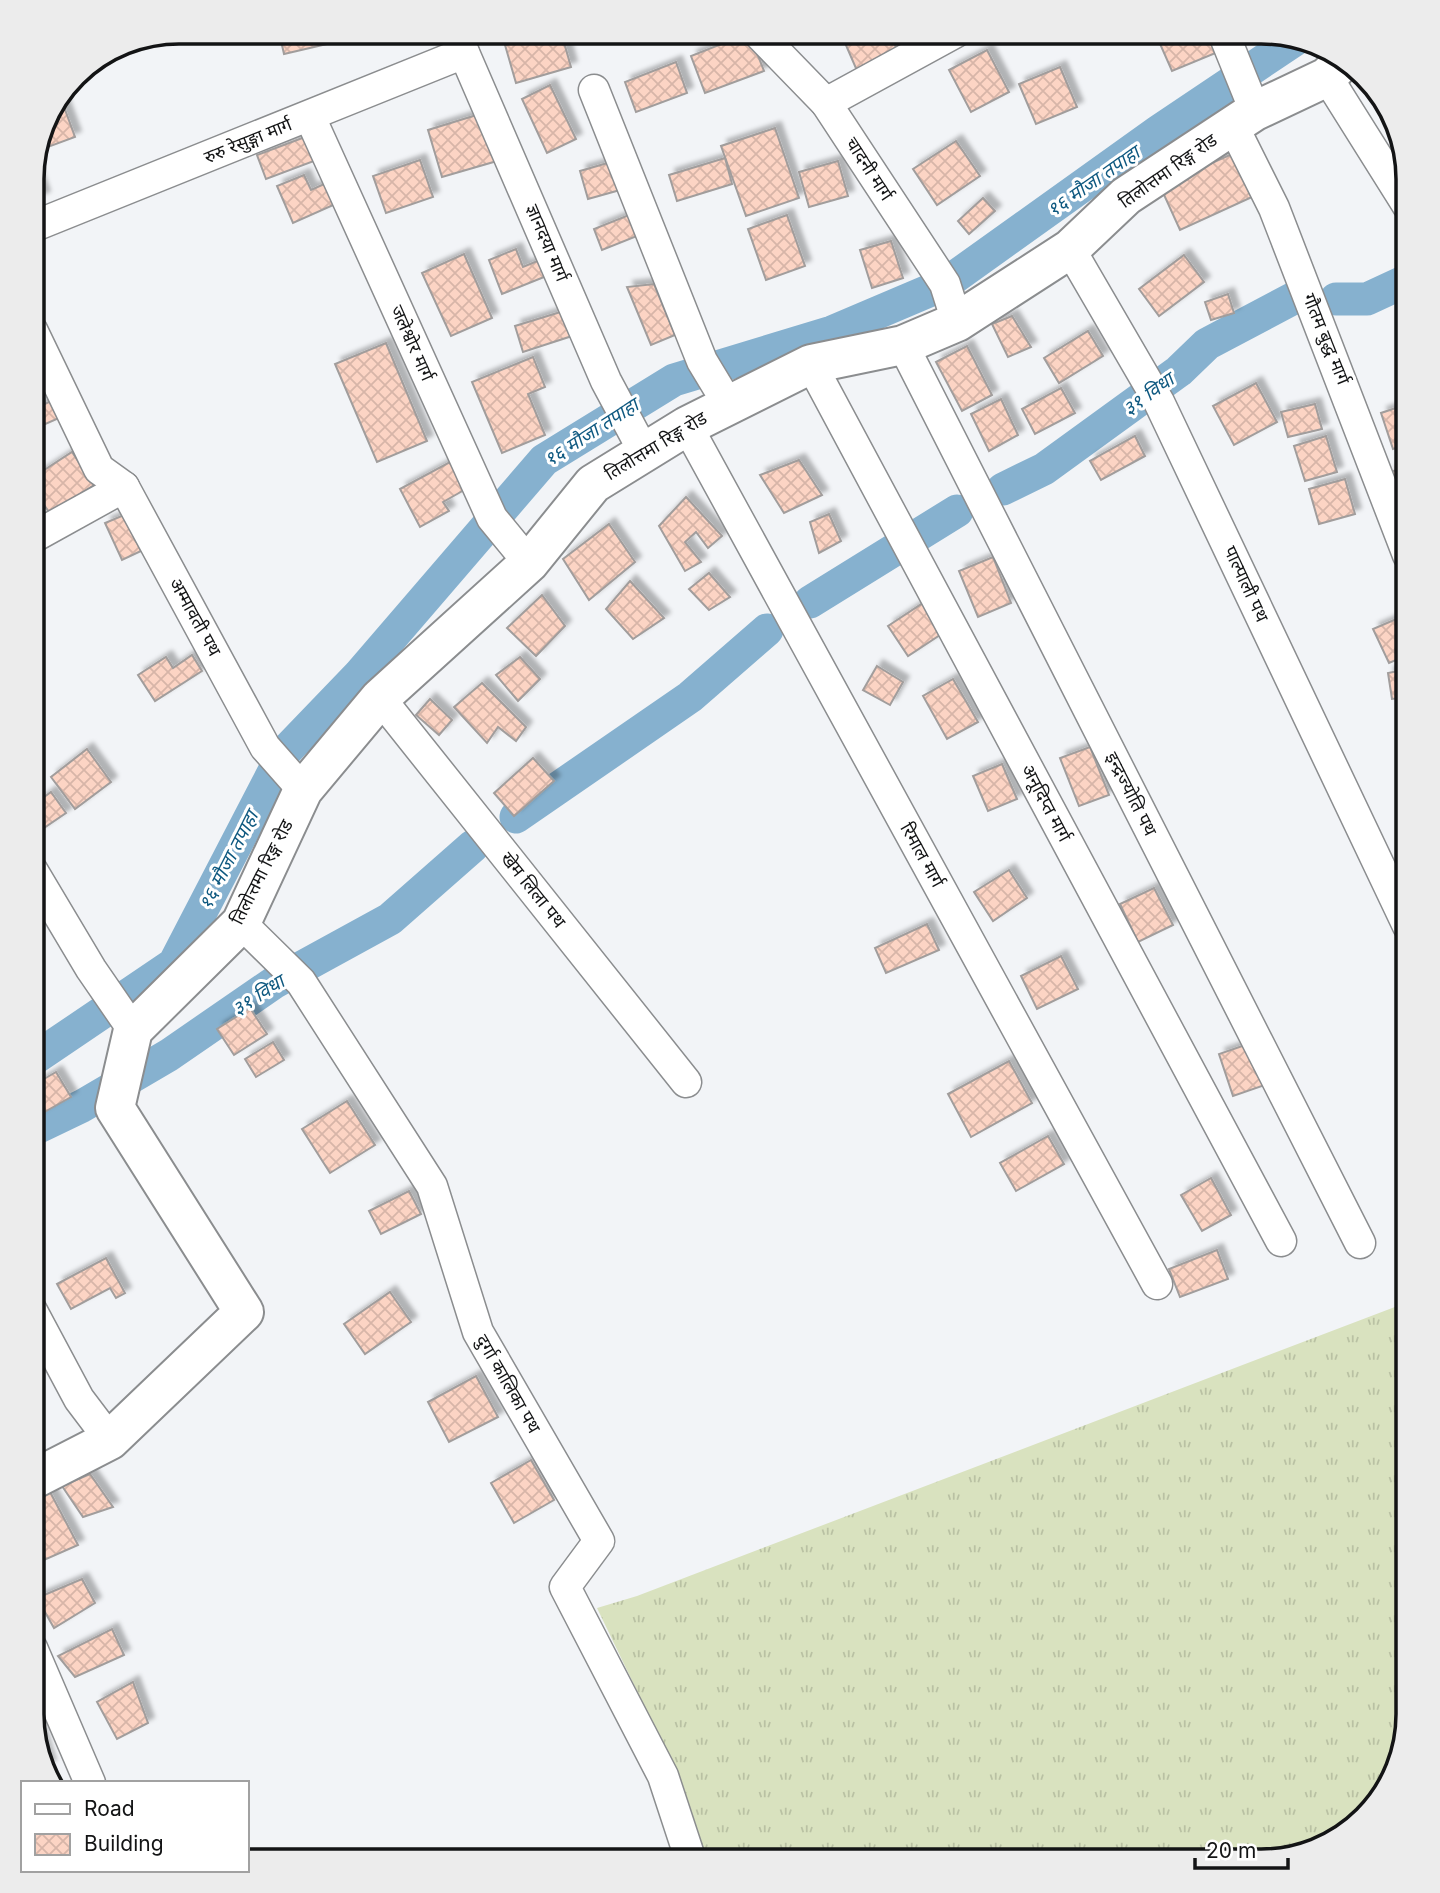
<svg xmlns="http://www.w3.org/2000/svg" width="1440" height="1893" viewBox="0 0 1440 1893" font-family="Inter,'Noto Sans Devanagari',sans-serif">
	<defs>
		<pattern id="grass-tufts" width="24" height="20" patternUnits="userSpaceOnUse" patternTransform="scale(1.75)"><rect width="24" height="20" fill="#d9e2bf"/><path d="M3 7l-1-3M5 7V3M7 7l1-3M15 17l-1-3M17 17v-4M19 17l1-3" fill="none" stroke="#b9c1a3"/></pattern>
		<pattern id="building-cross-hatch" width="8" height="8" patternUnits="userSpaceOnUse" patternTransform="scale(1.75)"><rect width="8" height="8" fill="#fcd4c4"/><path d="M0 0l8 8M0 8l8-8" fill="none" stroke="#d7b5a8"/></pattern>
		<filter id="shadow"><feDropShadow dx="6" dy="-6" stdDeviation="2" flood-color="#0004"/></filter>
	</defs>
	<rect width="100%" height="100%" fill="#f2f4f7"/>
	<polygon fill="url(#grass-tufts)" points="1408,1302 1408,1714 1389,1787 1343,1837 1261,1861 706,1861 680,1780 597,1608 637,1596"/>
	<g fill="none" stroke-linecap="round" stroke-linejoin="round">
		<g stroke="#86b1cf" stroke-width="33">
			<polyline points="1336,299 1367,299 1408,280"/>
			<polyline points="1003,489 1044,469 1179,371 1207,344 1292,299"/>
			<polyline points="810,602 957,511"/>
			<polyline points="516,817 690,697 767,630"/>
			<polyline points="32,1060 174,964 283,754 359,675 544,460 674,380 832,332 945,284 1159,131 1296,39"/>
			<polyline points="32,1130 82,1106 169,1055 275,982 390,919 473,846"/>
		</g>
	</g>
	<g fill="url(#building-cross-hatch)" stroke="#a19d9c" stroke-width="2" filter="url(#shadow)">
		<polygon points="279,32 324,32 327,44 284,54"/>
		<polygon points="552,32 561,32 571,67 516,83 505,45"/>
		<polygon points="852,32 889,32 899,54 858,73 842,36"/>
		<polygon points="1169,32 1210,32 1218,52 1172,71 1157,37"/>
		<polygon points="749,33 764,71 705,93 691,56"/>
		<polygon points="987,50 1009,92 971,112 949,70"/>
		<polygon points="676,62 687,93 636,112 625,82"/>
		<polygon points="1060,67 1077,107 1036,124 1019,84"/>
		<polygon points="550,85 576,139 547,153 522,99"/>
		<polygon points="60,96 75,137 37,151 47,113"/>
		<polygon points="483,113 497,161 442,177 428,130"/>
		<polygon points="775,128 799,198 746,216 721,146"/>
		<polygon points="305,137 314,161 266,179 257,155"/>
		<polygon points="956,141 980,176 937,205 913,169"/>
		<polygon points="1232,154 1252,197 1180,230 1160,186"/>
		<polygon points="725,158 732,184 677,201 669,175"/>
		<polygon points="420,160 433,197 386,213 373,176"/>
		<polygon points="838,161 848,196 809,207 799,172"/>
		<polygon points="611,162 620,190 588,199 580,171"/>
		<polygon points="33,166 44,197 32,202 32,169"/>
		<polygon points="304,175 311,190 331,181 340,202 293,223 277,186"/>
		<polygon points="983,198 995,211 969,234 958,221"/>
		<polygon points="629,215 637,236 602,250 594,229"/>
		<polygon points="787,215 805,266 766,280 748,229"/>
		<polygon points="891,241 903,278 872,288 860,250"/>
		<polygon points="516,249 523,267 552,255 549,275 502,294 489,260"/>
		<polygon points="464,254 492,318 451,336 422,273"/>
		<polygon points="1184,255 1204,282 1159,316 1139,289"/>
		<polygon points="654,284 675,335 651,345 627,287"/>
		<polygon points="1228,294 1234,313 1211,320 1205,302"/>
		<polygon points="567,310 575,335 523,352 515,326"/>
		<polygon points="1012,316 1031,347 1008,357 992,324"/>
		<polygon points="1088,331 1103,356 1059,383 1044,358"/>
		<polygon points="386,343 427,441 377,462 335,364"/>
		<polygon points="967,346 992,395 962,411 936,362"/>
		<polygon points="533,357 545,387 528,394 545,435 502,453 472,382"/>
		<polygon points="1256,383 1277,422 1234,445 1213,406"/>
		<polygon points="1061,388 1075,413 1035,434 1022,409"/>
		<polygon points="1001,399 1018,435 989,451 971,414"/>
		<polygon points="51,401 59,418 34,429 32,424 32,410"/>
		<polygon points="1315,404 1322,429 1288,437 1281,412"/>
		<polygon points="1408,404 1408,444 1393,449 1381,413"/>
		<polygon points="1135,436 1145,456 1101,480 1090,461"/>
		<polygon points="1326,436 1337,472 1305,481 1294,446"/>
		<polygon points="72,452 94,485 50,514 32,486 32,478"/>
		<polygon points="799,460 822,495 784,513 760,475"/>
		<polygon points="450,462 466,489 443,502 449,511 420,527 400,489"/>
		<polygon points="1408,466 1408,499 1401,502 1390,472"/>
		<polygon points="1345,479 1355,514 1319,524 1309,489"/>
		<polygon points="686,497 722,536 708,548 696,532 685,542 701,562 685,571 659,526"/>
		<polygon points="829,514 841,541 819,553 810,522"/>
		<polygon points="124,515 141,551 122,560 105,523"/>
		<polygon points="609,524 635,562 589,600 563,559"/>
		<polygon points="993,557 1011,603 978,617 959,571"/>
		<polygon points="709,573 730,597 709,610 689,589"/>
		<polygon points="630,581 664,618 633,639 606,609"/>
		<polygon points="542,595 565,626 536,656 507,628"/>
		<polygon points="923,603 943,633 908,656 888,626"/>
		<polygon points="1408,614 1408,655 1389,663 1373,629"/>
		<polygon points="192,655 202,671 155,701 138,675 166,657 173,668"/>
		<polygon points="520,657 540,679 518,701 496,675"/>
		<polygon points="877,666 903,682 890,705 863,690"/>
		<polygon points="1408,669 1408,697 1392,699 1388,673"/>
		<polygon points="953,679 978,722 947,739 923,696"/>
		<polygon points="482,683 526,727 516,741 498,727 487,743 454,707"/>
		<polygon points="430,699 452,720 439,735 416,715"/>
		<polygon points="1090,747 1109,795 1079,806 1060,758"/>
		<polygon points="87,749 111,782 75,809 51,777"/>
		<polygon points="533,758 554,781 514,816 494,793"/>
		<polygon points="1002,764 1017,799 988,811 973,776"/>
		<polygon points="51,792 66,813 35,834 32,829 32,806"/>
		<polygon points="1009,870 1027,898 993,921 974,892"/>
		<polygon points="1154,888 1173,925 1138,942 1120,904"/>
		<polygon points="927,924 939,950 886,973 875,948"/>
		<polygon points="1061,956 1078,989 1037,1009 1021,976"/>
		<polygon points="250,1008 267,1034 234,1055 217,1029"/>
		<polygon points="273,1042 284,1060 256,1077 245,1059"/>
		<polygon points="1251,1043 1265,1085 1233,1096 1219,1054"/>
		<polygon points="1009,1061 1032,1103 971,1137 948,1094"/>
		<polygon points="56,1072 71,1097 32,1119 32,1086"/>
		<polygon points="347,1101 375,1145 330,1173 302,1129"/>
		<polygon points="1048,1136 1064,1164 1016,1191 1000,1163"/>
		<polygon points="1211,1178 1231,1215 1202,1231 1181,1195"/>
		<polygon points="409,1191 421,1214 381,1234 369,1211"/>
		<polygon points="1217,1250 1228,1279 1180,1297 1169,1269"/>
		<polygon points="106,1258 125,1293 116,1298 110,1288 71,1309 57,1284"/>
		<polygon points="390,1292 411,1322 365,1354 344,1324"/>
		<polygon points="476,1376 498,1417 449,1442 428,1402"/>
		<polygon points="531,1460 554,1500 514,1523 491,1483"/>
		<polygon points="90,1474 113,1507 83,1517 62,1486"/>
		<polygon points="50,1492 78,1545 44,1560 32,1535 32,1500"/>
		<polygon points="82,1579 95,1603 54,1628 37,1598"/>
		<polygon points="112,1629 124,1655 75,1677 58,1656"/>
		<polygon points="133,1682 148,1723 117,1739 97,1702"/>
		<polygon points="32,1707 50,1766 47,1766 32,1714"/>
	</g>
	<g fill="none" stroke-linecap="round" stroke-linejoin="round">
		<defs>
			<g id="street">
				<polyline points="455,32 606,381 644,452"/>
				<polyline points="757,32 826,103 945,284 957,322"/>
				<polyline points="1223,32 1255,111"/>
				<polyline points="1327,77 1408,206"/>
				<polyline points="594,90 702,361 728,404"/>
				<polyline points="826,103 956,32"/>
				<polyline points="310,117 492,518 529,563"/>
				<polyline points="1233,126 1274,208 1408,555"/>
				<polyline points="32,227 464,53"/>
				<polyline points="1070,249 1159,402 1408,926"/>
				<polyline points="32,330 99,469 124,487 265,747 303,790"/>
				<polyline points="903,345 1360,1243"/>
				<polyline points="811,364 1281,1241"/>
				<polyline points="687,426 1157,1284"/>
				<polyline points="32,538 124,487"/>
				<polyline points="380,698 686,1082"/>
				<polyline points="32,870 91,969 133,1030"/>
				<polyline points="241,923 301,982 432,1186 478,1332 599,1541 565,1587 663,1776 691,1861"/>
				<polyline points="32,1311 79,1399 110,1440"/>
				<polyline points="32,1648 90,1783"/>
			</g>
			<polyline id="secondary" points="32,1480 110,1440 244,1312 115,1108 133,1030 241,923 303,790 380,698 529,563 593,484 687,426 811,364 903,345 957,322 1070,249 1126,196 1255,111 1327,77 1344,60"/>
		</defs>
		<use href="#street" stroke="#8b8d8f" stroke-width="33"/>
		<use href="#secondary" stroke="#8b8d8f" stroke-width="42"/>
		<use href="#street" stroke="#fff" stroke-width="30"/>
		<use href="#secondary" stroke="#fff" stroke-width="38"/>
	</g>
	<g text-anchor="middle" stroke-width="6" stroke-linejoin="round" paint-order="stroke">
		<g font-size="18" fill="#131415" stroke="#fff">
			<text transform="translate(248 141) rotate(-22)" y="6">रुरु रेसुङ्गा मार्ग</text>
			<text transform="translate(869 169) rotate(57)" y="6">चादनी मार्ग</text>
			<text transform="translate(1168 171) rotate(-35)" y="6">तिलोत्तमा रिङ्ग रोड</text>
			<text transform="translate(547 243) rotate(67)" y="6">ज्ञानदया मार्ग</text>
			<text transform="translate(1326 339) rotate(68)" y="6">गौतम बुद्ध मार्ग</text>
			<text transform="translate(412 343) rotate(66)" y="6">जलेश्वोर मार्ग</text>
			<text transform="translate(656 446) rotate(-31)" y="6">तिलोत्तमा रिङ्ग रोड</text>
			<text transform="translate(1246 584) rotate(65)" y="6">पाल्पाली पथ</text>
			<text transform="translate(195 617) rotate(61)" y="6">अम्मावती पथ</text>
			<text transform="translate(1131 794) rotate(63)" y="6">इन्द्रज्योति पथ</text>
			<text transform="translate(1046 803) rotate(62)" y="6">अनूदिप्त मार्ग</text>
			<text transform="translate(922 855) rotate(61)" y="6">रिमाल मार्ग</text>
			<text transform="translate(262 872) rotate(-63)" y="6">तिलोत्तमा रिङ्ग रोड</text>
			<text transform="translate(533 890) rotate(51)" y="6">खेम लिला पथ</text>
			<text transform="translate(508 1384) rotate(60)" y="6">दुर्गा कालिका पथ</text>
		</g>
		<g font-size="19" font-style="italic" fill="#0f5980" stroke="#fff">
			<text transform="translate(1093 181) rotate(-35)" y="7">१६ मौजा तपाहा</text>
			<text transform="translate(1148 394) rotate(-36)" y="7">३१ विधा</text>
			<text transform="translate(591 432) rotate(-33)" y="7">१६ मौजा तपाहा</text>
			<text transform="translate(228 860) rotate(-63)" y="7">१६ मौजा तपाहा</text>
			<text transform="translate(258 995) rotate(-33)" y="7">३१ विधा</text>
		</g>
	</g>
	<path d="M0 0H1440V1893H0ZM179 44H1261A135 135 0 0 1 1396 179V1714A135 135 0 0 1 1261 1849H179A135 135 0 0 1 44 1714V179A135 135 0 0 1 179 44Z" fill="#ececec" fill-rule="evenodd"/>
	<path fill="none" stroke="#131415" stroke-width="3.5" d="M179 44H1261A135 135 0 0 1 1396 179V1714A135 135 0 0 1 1261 1849H179A135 135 0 0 1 44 1714V179A135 135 0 0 1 179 44Z"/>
	<rect x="21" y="1781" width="228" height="91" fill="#ffffff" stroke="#a1a1a1" stroke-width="2"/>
	<rect x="35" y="1804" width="35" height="10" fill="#ffffff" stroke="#a1a1a1" stroke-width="2"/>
	<text x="84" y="1816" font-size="21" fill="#131415">Road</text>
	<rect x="35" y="1834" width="35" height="21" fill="url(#building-cross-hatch)" stroke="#a1a1a1" stroke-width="2"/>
	<text x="84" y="1851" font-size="21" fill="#131415">Building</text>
	<path d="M1195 1858v10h93v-10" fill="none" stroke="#131415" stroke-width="3.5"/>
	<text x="1206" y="1858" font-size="21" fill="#131415" stroke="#ffffff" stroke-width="5" paint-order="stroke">20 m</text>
</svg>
